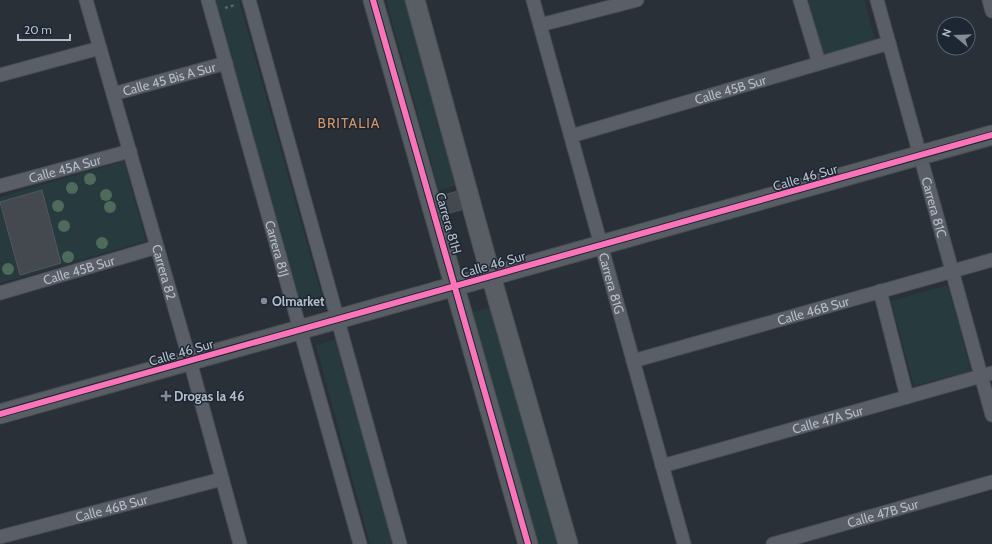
<svg xmlns="http://www.w3.org/2000/svg" width="992" height="544" viewBox="0 0 992 544" font-family="Cabin,sans-serif">
	<rect width="100%" height="100%" fill="#2a3038"/>
	<g fill="#273a3e">
		<polygon points="216,0 239,0 322,297 300,303"/>
		<polygon points="386,0 406,0 457,185 439,190"/>
		<polygon points="808,0 864,0 875,41 823,55"/>
		<polygon points="124,161 146,241 0,283 0,197"/>
		<polygon points="948,285 971,371 914,386 891,301"/>
		<polygon points="490,308 557,544 536,544 470,313"/>
		<polygon points="337,339 393,544 370,544 316,345"/>
	</g>
	<g fill="#444950" stroke="#52575f">
		<polygon points="42,190 61,263 20,275 0,202"/>
		<polygon points="458,191 464,209 446,214 441,196"/>
	</g>
	<g fill="none" stroke-linecap="round" stroke-linejoin="round">
		<defs>
			<g id="street">
				<path id="s1" d="M86,0L190,361L240,544"/>
				<path id="s2" d="M208,0L360,544"/>
				<polyline points="249,0 400,544"/>
				<path id="s3" d="M533,0L684,544"/>
				<polyline points="800,0 819,63"/>
				<path id="s4" d="M877,0L992,415"/>
				<polyline points="989,0 992,11"/>
				<polyline points="540,25 637,0"/>
				<polyline points="0,75 100,48"/>
				<path id="s5" d="M113,94L226,63"/>
				<path id="s6" d="M571,136L889,43"/>
				<path id="s7" d="M0,186L130,151"/>
				<polyline points="880,291 907,397"/>
				<path id="s8" d="M0,293L157,247"/>
				<path id="s9" d="M633,361L992,260"/>
				<path id="s10" d="M662,466L992,373"/>
				<path id="s11" d="M0,537L222,479"/>
				<path id="s12" d="M773,544L992,482"/>
			</g>
			<g id="secondary">
				<polyline points="373,0 528,544"/>
				<polyline points="415,0 491,276 568,544"/>
				<polyline points="0,414 992,135"/>
			</g>
		</defs>
		<use href="#street" stroke="#484c53" stroke-width="15"/>
		<use href="#secondary" stroke="#484c53" stroke-width="21"/>
		<polyline stroke="#5d636a" stroke-width="2.5" stroke-dasharray="3 3" stroke-linecap="butt" points="225,8 235,5"/>
		<use href="#street" stroke="#5a5e66" stroke-width="13"/>
		<use href="#secondary" stroke="#595d64" stroke-width="19"/>
		<defs>
			<g id="cycleway">
				<polyline points="373,0 528,544"/>
				<polyline points="0,414 992,135"/>
			</g>
		</defs>
		<use href="#cycleway" stroke="#1d2633" stroke-width="8"/>
		<use href="#cycleway" stroke="#fb73b8" stroke-width="6"/>
	</g>
	<g fill="#4e6a5a">
		<circle cx="90" cy="179" r="6"/>
		<circle cx="72" cy="188" r="6"/>
		<circle cx="106" cy="195" r="6"/>
		<circle cx="58" cy="206" r="6"/>
		<circle cx="110" cy="207" r="6"/>
		<circle cx="64" cy="226" r="6"/>
		<circle cx="102" cy="243" r="6"/>
		<circle cx="68" cy="257" r="6"/>
		<circle cx="8" cy="269" r="6"/>
	</g>
	<g fill="#848b96" stroke="#1d2633" stroke-width="1.5">
		<circle cx="264" cy="301" r="4"/>
		<path d="M164 390h4v4h4v4h-4v4h-4v-4h-4v-4h4z"/>
	</g>
	<g text-anchor="middle" stroke-width="3" stroke-linejoin="round" paint-order="stroke">
		<g font-size="13" fill="#b4bcc9" stroke="#1d2633">
			<text dy="5" stroke="none"><textPath href="#s5" startOffset="58">Calle 45 Bis A Sur</textPath></text>
			<text dy="5" stroke="none"><textPath href="#s6" startOffset="166">Calle 45B Sur</textPath></text>
			<text dy="5" stroke="none"><textPath href="#s7" startOffset="67">Calle 45A Sur</textPath></text>
			<text transform="translate(805 177) rotate(-16)" y="5">Calle 46 Sur</text>
			<text dy="5" stroke="none"><textPath href="#s4" startOffset="215">Carrera 81C</textPath></text>
			<text transform="translate(449 223) rotate(74)" y="5">Carrera 81H</text>
			<text dy="5" stroke="none"><textPath href="#s2" startOffset="258">Carrera 81J</textPath></text>
			<text transform="translate(493 264) rotate(-16)" y="5">Calle 46 Sur</text>
			<text dy="5" stroke="none"><textPath href="#s8" startOffset="82">Calle 45B Sur</textPath></text>
			<text dy="5" stroke="none"><textPath href="#s1" startOffset="283">Carrera 82</textPath></text>
			<text dy="5" stroke="none"><textPath href="#s3" startOffset="294">Carrera 81G</textPath></text>
			<text dy="5" stroke="none"><textPath href="#s9" startOffset="187">Calle 46B Sur</textPath></text>
			<text transform="translate(181 352) rotate(-16)" y="5">Calle 46 Sur</text>
			<text dy="5" stroke="none"><textPath href="#s10" startOffset="172">Calle 47A Sur</textPath></text>
			<text dy="5" stroke="none"><textPath href="#s11" startOffset="115">Calle 46B Sur</textPath></text>
			<text dy="5" stroke="none"><textPath href="#s12" startOffset="114">Calle 47B Sur</textPath></text>
		</g>
		<g font-size="13" font-weight="bold" fill="#b4bcc9" stroke="#1d2633" text-anchor="start">
			<text x="272" y="306">Olmarket</text>
			<text x="174" y="401">Drogas la 46</text>
		</g>
		<g font-size="14" letter-spacing="1" fill="#d59563" stroke="#1d2633">
			<text x="349" y="128">BRITALIA</text>
		</g>
	</g>
	<g transform="translate(956 36) rotate(289)"><circle r="19" fill="#1d2633" stroke="#59626f"/>
	<path d="M0-3L7 15L0 10L-7 15Z" fill="#848b96"/>
	<text y="-6" font-size="11" font-weight="bold" text-anchor="middle" fill="#b4bcc9">N</text>
	</g>
	<path d="M18 34v6h52v-6" fill="none" stroke="#b4bcc9" stroke-width="2"/>
	<text x="24" y="34" font-size="12" fill="#b4bcc9" stroke="#1d2633" stroke-width="3" paint-order="stroke">20 m</text>
</svg>
